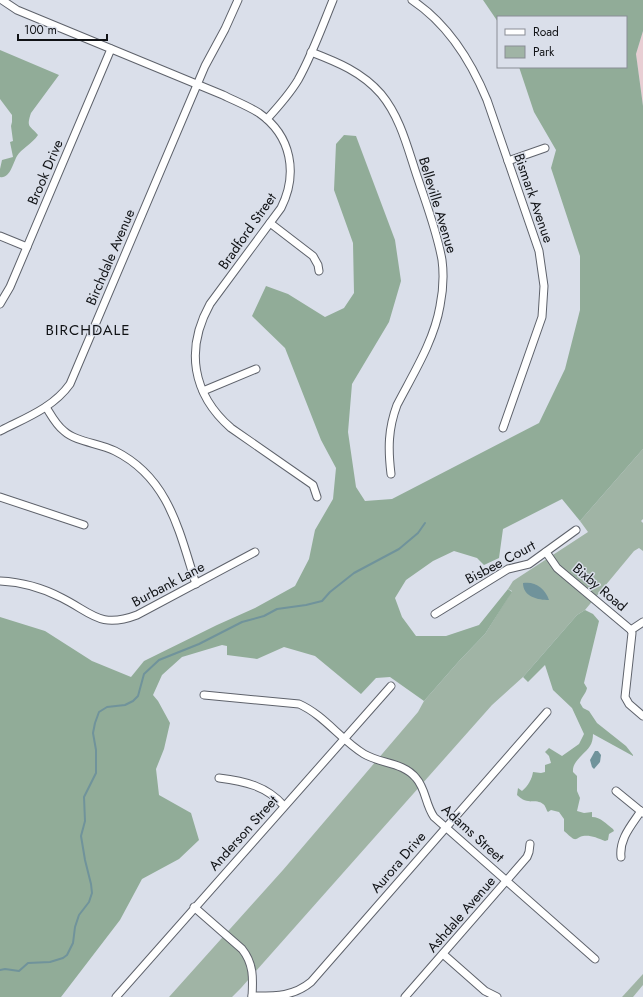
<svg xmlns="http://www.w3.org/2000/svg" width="643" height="997" viewBox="0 0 643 997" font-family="Jost,sans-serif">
	<rect width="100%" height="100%" fill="#dadfea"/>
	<polygon fill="#e8ced3" points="643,31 643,106 636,54"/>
	<g fill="#a0b4a5">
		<polygon points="643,449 643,519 641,521 643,523 643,551 639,548 634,551 585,610 577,615 523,677 492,705 241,988 232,997 169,997 283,870 418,712 424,701 460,660 485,634 512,591 508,589 513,581 588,532 580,521"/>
		<polygon points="643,974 643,985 633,997 622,997"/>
	</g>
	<g fill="#91ac98">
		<polygon points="483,0 643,0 643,31 636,54 643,106 643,449 580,521 562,499 503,529 499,558 484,565 477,558 454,551 433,561 406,580 395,598 402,617 416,636 446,636 479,625 508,589 512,592 485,634 460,660 424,701 390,677 376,678 361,694 315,656 284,647 257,659 227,655 227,646 222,645 182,657 162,675 153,695 158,701 170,723 164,749 156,769 159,795 191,813 199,840 179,859 142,879 120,920 61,997 0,997 0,617 45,631 92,661 131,677 144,661 217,625 255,608 295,586 309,559 315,530 333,499 336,468 321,440 285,348 252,316 266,286 288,294 325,317 344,308 354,293 353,243 334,190 336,144 344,135 356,136 395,240 401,281 389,322 352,384 348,432 356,487 365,501 392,499 539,423 565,369 580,310 580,256 551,168 556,150 534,112 519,67 626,67 626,17 498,17 498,22"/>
		<path d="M0,50L59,75L31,113C26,128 30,125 38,135C32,144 21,149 17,156C13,163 10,179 0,177V169L2,160L13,157L10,142L13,141L11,126L12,122V115L0,99Z"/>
		<path d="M585,610L593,614L599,621L584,683L587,688C586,694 581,697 580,703L583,708L589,711L597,723L626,746L633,755V756L593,734C593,738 592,743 590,746C584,755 572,761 573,772L577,776V791L580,798L577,811L584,813L592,812V817C601,817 606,824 613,829L614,831L609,834L608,840L605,841C597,838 591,835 583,836C580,836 577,840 574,839C571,838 567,833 564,831V819L559,812L551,810L548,812C546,810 546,806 543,804C536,798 528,806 517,795L518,788L522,791C528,786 532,779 533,772L541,773L545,772V765L551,763L549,756L545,752L549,748L562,756L579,744L584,734L572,708L553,690L545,665L528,682L523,677L577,615Z"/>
	</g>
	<g fill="#70939b">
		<path d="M523,583C535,581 545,588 549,600C538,600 523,597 523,583Z"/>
		<polygon points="595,751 598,751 601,755 600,762 594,769 592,767 590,760"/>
	</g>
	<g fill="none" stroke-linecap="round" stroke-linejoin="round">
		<polyline stroke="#70939b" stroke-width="2" points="0,970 5,969 19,971 28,963 50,962 63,958 67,955 73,943 75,927 79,915 89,902 92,893 91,884 85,860 81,836 85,821 84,797 96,773 96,750 93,733 95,723 99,712 107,707 125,705 133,701 138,696 144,674 159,660 199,644 242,622 264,616 277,609 306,605 322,601 330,592 354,573 399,549 418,533 425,523"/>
		<defs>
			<g id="minor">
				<path d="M2,0L17,10L223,95C235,101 248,106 259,113C292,136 298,174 281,208L210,304C185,349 192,394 231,428L313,485L317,497"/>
				<path d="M412,0C448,24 471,61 487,100L539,251L544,286L542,317L503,428"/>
				<path d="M311,52C337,62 362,72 381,94C401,118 408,150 418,179C427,206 437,232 442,260C444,275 443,291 440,306C434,341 413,374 397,405C388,429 388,449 391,474"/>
				<path d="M267,119C278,107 289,95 298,80C312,55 322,27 333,0"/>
				<polyline points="508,161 545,148"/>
				<polyline points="270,223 313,256 318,265 319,271"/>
				<polyline points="0,236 27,247"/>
				<polyline points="0,304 10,287 111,49"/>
				<polyline points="203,391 256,369"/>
				<path d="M46,407C51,415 56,425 64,431C76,442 99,443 115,451C169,478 179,531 196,584"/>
				<path d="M0,431C25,418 53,408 70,384L205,66L225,29L238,0"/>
				<polyline points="0,497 84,525"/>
				<polyline points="546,552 557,568 631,630"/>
				<path d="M0,581C22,582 43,588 62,598C92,613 100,629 137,615L255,552"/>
				<polyline points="435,614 508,569 529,564 576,530"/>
				<polyline points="631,630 632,633 625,697 629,704 643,716"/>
				<polyline points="631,630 643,622"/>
				<path d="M204,695L299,704C324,715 341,740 364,754C381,764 403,762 416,778C426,789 425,804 434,817L595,959"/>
				<path d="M219,778C244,781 267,786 284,806"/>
				<polyline points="616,791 643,813"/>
				<path d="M621,857C619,839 631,826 641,811"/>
				<path d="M194,907L242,949C254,964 253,979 252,997"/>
				<polyline points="443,954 485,991 497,997"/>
				<path d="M252,996C274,996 293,997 311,982L547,712"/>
				<polyline points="116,997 391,686"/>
				<polyline points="405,997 527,857 529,852 530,844"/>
			</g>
		</defs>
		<use href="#minor" stroke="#5e626b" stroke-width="9"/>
		<use href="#minor" stroke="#fff" stroke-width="7"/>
	</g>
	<g text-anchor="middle" stroke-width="3" stroke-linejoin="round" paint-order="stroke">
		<g font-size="14" fill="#101215" stroke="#dadfea">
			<text transform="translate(45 172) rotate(-67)" y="5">Brook Drive</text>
			<text transform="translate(534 198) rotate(71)" y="5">Bismark Avenue</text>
			<text transform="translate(438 205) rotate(73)" y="5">Belleville Avenue</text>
			<text transform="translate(247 231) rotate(-55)" y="5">Bradford Street</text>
			<text transform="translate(110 257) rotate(-67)" y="5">Birchdale Avenue</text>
			<text transform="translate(500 562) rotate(-28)" y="5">Bisbee Court</text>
			<text transform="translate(168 584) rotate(-28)" y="5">Burbank Lane</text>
			<text transform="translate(600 587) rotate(40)" y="5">Bixby Road</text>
			<text transform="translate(243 833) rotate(-48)" y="5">Anderson Street</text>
			<text transform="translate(473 833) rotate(42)" y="5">Adams Street</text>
			<text transform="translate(398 862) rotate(-49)" y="5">Aurora Drive</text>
			<text transform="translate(461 914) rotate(-49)" y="5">Ashdale Avenue</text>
		</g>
		<g font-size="15" letter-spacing="1" fill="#101215" stroke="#dadfea">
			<text x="88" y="335">BIRCHDALE</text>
		</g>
	</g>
	<rect x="497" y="16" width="130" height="52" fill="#dadfea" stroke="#898d95"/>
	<rect x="505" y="29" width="20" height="6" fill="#ffffff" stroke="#898d95"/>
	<text x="533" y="36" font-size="12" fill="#101215">Road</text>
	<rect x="505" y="46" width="20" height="12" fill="#a0b4a5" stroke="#898d95"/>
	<text x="533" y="56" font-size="12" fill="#101215">Park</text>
	<path d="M18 34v6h89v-6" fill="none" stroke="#101215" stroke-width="2"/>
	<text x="24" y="34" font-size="12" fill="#101215" stroke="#dadfea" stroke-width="3" paint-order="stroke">100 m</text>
</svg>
